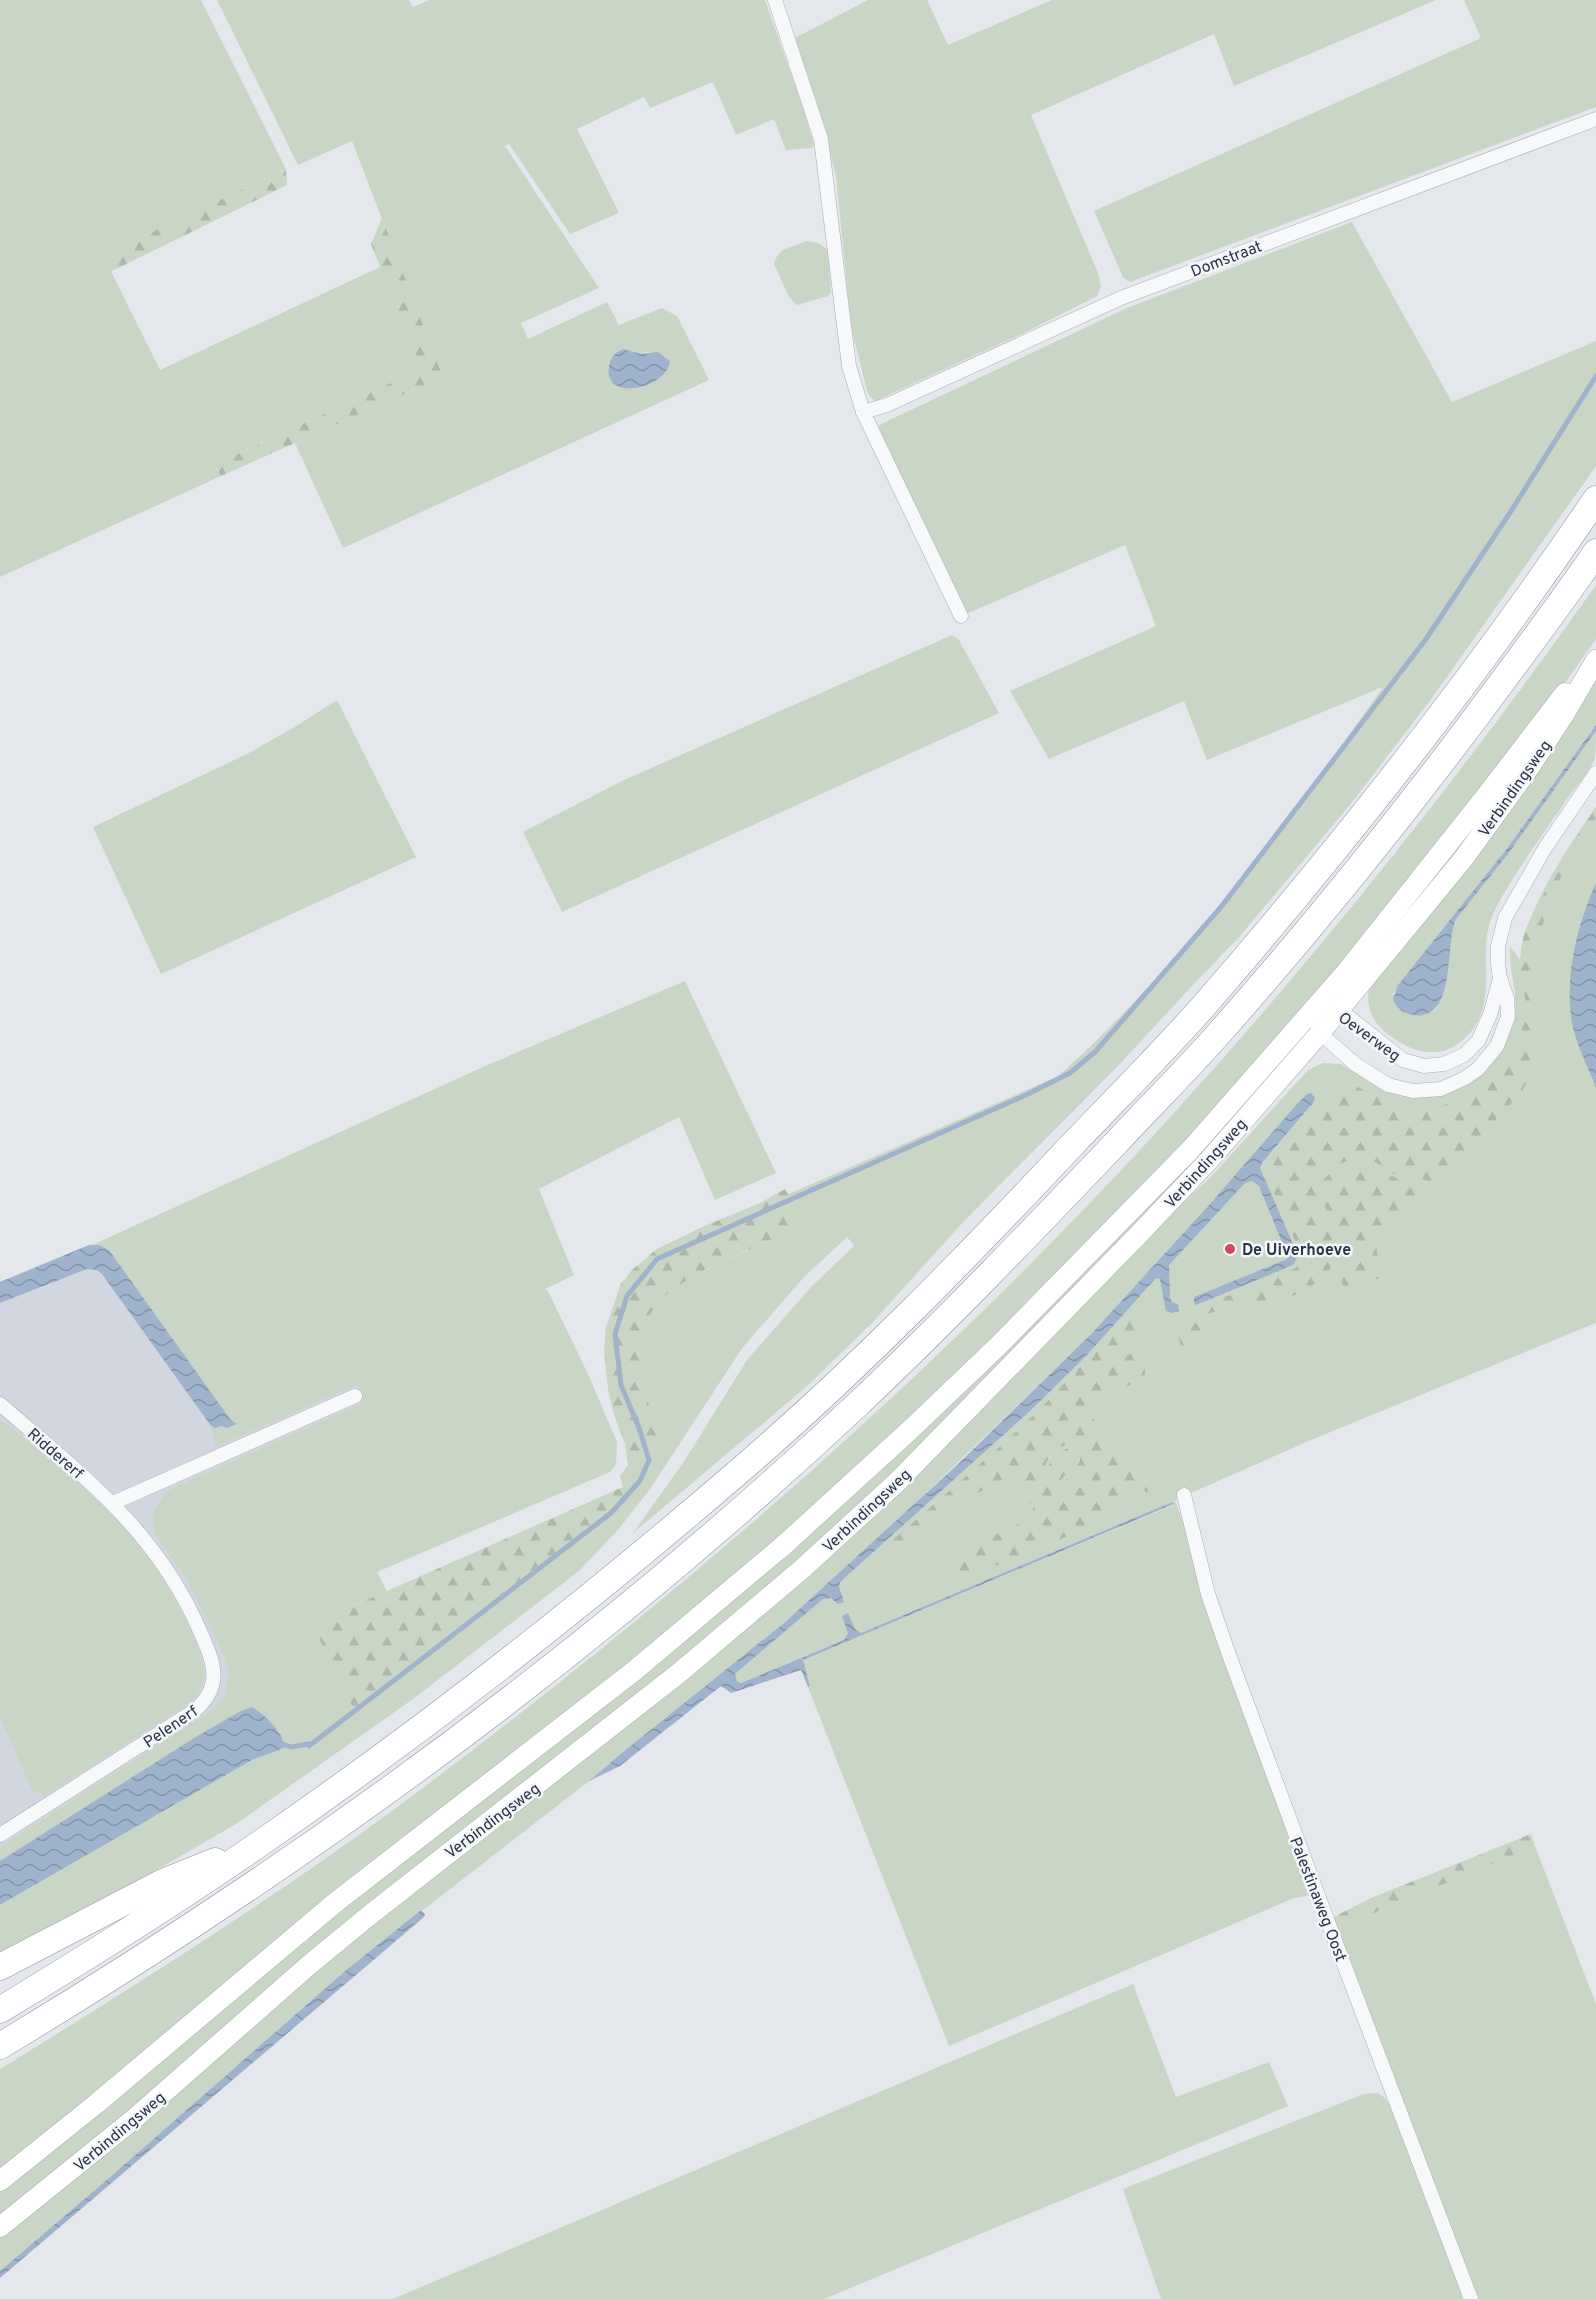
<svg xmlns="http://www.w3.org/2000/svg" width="1596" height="2299" viewBox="0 0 1596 2299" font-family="Overpass,sans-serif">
	<defs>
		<pattern id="forest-firs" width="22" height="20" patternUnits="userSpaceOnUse" patternTransform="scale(1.5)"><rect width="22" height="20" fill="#c9d6c5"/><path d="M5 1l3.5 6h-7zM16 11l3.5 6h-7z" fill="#adb8ab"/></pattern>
		<pattern id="water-waves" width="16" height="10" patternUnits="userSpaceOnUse" patternTransform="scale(1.5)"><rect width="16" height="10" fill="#9fb4cc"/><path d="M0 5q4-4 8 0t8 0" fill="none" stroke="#8293a7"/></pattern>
	</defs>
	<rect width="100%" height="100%" fill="#e4e7ec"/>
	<polygon fill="#d2d6de" points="105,1254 529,1305 229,1635 254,1719 0,1880 0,1290"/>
	<g fill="#c9d6c5" fill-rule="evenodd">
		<polygon points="0,0 201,0 286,169 103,255 160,370 380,267 422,369 214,465 221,476 0,577"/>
		<path d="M217,0H409L413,7L429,0H765L803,108L814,145L812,148L786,150L774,119L736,135L713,82L650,108L644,97L577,129L619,213L570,234L509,144L505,146L599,288L521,323L528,339L607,302L619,325L662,308L677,316L709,380L343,548L295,443L443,377L352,141L298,165ZM622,349L641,354L651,351L616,386C604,374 607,356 622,349Z"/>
		<polygon points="868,0 927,0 948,45 1052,0 1436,0 1234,86 1214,34 1031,115 1098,273 1101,286 1097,296 1028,331 875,401 868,394 851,327 836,176 820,113 795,38"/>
		<polygon points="1464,0 1596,0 1596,107 1130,282 1123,277 1094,211 1481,38"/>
		<path d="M1352,222L1452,402L1596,341V466L1432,698L1353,801L1240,936L1191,987L1119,1065L965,1220L871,1324L805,1388L633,1533L685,1460L747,1360L811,1287L854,1246L847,1237L805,1276L743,1347L650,1489L617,1531L579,1571L413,1699L236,1824L153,1872L0,1952V1905L252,1760L284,1748V1743L239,1712L194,1738L0,1861V1847L214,1709L226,1694L229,1671L224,1655L188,1581L158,1539L154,1529L152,1518L155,1509L167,1491L364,1402L356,1385L216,1447L211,1426H221L227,1428L237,1423L230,1419L95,1245H92L483,1067L685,981L776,1173L715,1200L679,1117L539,1189L574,1275L545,1289L548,1291L588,1374L617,1442L616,1464L610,1472L377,1572L387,1591L312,1624L354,1710L571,1543L628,1491L623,1487L620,1476L628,1465L627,1460L661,1440C644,1401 631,1346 655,1306C672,1278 769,1241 801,1229L789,1194L1056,1077L1065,1070C1188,958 1288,822 1383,687L1207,760L1184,701L1049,759L1010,691L1156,626L1125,545L966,614L880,433L879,425L1127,308Z"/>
		<polygon points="807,241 818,243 828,250 831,292 828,296 797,305 789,297 774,264 776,258 782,250"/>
		<path d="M1596,585V639L1550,704L1363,944L1091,1247L750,1568L0,2175V2069C135,1986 268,1902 396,1808C591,1663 778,1508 953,1340C1192,1111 1405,855 1596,585Z"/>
		<polygon points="952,635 959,640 999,713 562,912 523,832 622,781"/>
		<path d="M1596,676V725L1505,851L1393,994L1405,1013L1425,1015L1435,1010C1453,982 1444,948 1456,919L1508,854L1596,731C1596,738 1596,751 1595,758C1590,772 1576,786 1567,799C1542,836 1513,874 1493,914C1476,952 1498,994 1473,1029C1449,1061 1418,1057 1389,1035C1374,1024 1365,1009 1369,989Z"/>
		<polygon points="337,700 416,857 161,974 93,827 247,754 293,728"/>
		<path d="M1596,807V1323L1311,1440L1175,1500L1313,1895L1294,1898L949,2046L808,1687L810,1686L802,1660L1174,1505L1173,1502L861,1633L856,1631L848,1634L844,1640L741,1683L737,1681L735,1674L787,1630L1094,1341L1244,1183L1249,1181L1262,1163L1315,1101L1209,1205L1092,1333L896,1522L784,1623L716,1679L617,1757L589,1781L423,1910H421L345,1971L109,2178L0,2271V2233L280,1998L679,1680L1144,1237L1209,1179L1308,1070L1323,1063L1341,1064L1377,1086L1392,1092L1478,1077C1502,1055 1518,1027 1515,994C1513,977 1509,963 1510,946L1520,960C1524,911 1568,847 1596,807Z"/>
		<polygon points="1279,1057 1288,1064 1171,1194 799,1566 0,2221 0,2188 817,1523"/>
		<path d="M0,1420L10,1426C51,1462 97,1495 132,1537C157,1566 176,1599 192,1634C203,1660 214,1682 188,1704L43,1797L39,1791L34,1794L0,1717Z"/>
		<polygon points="1535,1846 1596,2004 1596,2299 1477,2299 1336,1929"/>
		<polygon points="1133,1984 1176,2097 1269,2062 1288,2106 824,2299 393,2299"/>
		<polygon points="1378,2093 1385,2098 1390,2106 1464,2299 1161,2299 1123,2189 1364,2094"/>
	</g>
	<g fill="url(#forest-firs)">
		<polygon points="286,169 287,185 110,272 103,255"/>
		<polygon points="382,218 443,377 221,476 214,465 421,369 371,244"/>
		<path d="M1596,807V818L1579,843L1558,883L1540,932L1534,974L1535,1052L1530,1076L1521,1093L1436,1184C1429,1182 1422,1178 1415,1177C1409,1175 1403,1177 1396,1175C1390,1173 1387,1168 1381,1165C1365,1155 1344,1159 1329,1170C1293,1195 1354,1240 1328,1271C1303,1301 1276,1299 1241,1306C1226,1308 1211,1313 1196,1317L1195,1309L1292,1270L1298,1266L1300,1252L1264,1170L1317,1106C1328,1098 1337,1084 1348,1080C1399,1118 1461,1119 1502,1066C1513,1052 1522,1035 1525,1017C1528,992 1517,968 1522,944C1525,927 1534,912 1542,897C1558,866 1576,836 1596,807Z"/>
		<path d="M1358,1163L1374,1166L1398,1179L1432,1187L1401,1216L1376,1246L1382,1278L1344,1287L1342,1284L1341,1259L1339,1258C1338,1242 1333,1224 1326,1209C1324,1204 1321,1200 1320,1196C1315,1176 1343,1165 1358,1163Z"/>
		<path d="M785,1189L789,1194L802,1229C767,1241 678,1276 657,1304C630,1340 645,1403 661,1440L627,1460L625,1444L614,1415L608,1389L604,1351L606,1327L621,1284L632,1270L657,1249L702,1227L760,1203Z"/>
		<polygon points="1332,1273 1333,1287 1298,1298 1314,1289"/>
		<path d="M1139,1301L1141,1304L1142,1331L1122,1351L1125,1356L1141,1351L1145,1352V1377L1084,1409L1109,1435C1100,1461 1110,1496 1072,1498L1063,1493L1062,1487L1080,1461C1080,1456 1080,1451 1076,1447C1072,1444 1067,1444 1063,1446C1041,1454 1041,1486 1031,1504L1005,1479L956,1504L889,1552L885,1547L1003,1444L1051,1398Z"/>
		<polygon points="1226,1313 1198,1341 1187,1358 1183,1355 1177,1329"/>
		<path d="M1112,1443L1128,1457L1125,1462L1152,1488L1146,1493L1144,1489L1134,1494L1136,1497L1126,1503L1112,1518L961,1580L949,1565C958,1557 968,1548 979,1542C997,1532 1018,1529 1031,1512C1044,1493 1043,1450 1071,1448L1076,1453C1079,1470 1057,1475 1058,1490C1059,1497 1065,1501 1071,1502C1078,1503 1085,1501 1090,1498C1112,1485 1103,1462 1112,1443Z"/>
		<polygon points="623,1487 628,1491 571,1543 354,1710 312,1624"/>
		<polygon points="1531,1834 1535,1846 1336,1929 1332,1918 1371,1898"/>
	</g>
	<g fill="url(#water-waves)">
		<path d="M623,349L641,354L658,352L670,361C667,389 603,403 609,366C611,357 614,353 623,349Z"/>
		<path d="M1596,725V731L1508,854L1456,919C1444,945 1458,1027 1409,1014C1401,1012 1396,1007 1393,999L1398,985L1505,851Z"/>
		<path d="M1596,883V1088C1589,1069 1578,1048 1573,1028C1563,982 1577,924 1596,883Z"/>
		<polygon points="1311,1093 1315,1098 1313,1103 1262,1163 1260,1168 1296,1251 1297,1258 1293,1265 1196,1305 1194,1303 1194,1297 1285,1260 1288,1257 1259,1186 1252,1181 1245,1183 1169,1265 1170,1298 1172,1302 1178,1304 1179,1311 1172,1313 1166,1311 1160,1279 1156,1278 1087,1355 1030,1411 840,1582 839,1587 844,1602 838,1604 831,1598 823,1599 735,1674 737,1681 741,1683 844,1640 848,1633 842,1616 848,1613 855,1629 861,1633 1153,1510 1173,1502 1174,1504 803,1660 810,1686 808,1687 801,1670 731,1693 721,1686 620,1766 589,1781 617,1757 784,1623 957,1465 1092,1333 1209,1205 1298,1103 1307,1094"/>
		<polygon points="89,1245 99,1245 109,1250 230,1419 237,1424 227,1428 221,1426 215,1428 211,1426 102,1274 97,1270 87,1269 0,1303 0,1282"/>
		<path d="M252,1707C265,1715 285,1733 284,1748L252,1760L0,1905V1861L194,1738L239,1712Z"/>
		<polygon points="421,1910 425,1914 424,1917 0,2278 0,2271 109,2178 345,1971"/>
	</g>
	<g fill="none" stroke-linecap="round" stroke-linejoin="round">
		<polyline stroke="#9fb4cc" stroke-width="5" points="279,1743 291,1747 308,1744 309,1746 611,1513 640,1481 649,1460 639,1428 621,1385 615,1334 627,1296 657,1259 1026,1095 1070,1073 1095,1052 1221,907 1426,639 1513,508 1596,376"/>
		<defs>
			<g id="street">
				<polyline points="775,0 821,139 849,366 863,412 961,616"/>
				<polyline points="863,412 887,405 1121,298 1596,119"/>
				<polyline points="1500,978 1490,1015 1478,1041 1464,1055 1444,1064 1424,1066 1403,1060 1340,1010 1313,1010 1320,1033 1355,1064 1388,1085 1413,1091 1441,1089 1465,1078 1478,1069 1497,1046 1508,1017 1507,998 1500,978 1498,964 1498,946 1505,918 1545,848 1596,773"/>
				<path d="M0,1404C80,1474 155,1528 199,1629C213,1661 225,1685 194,1711L0,1835"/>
				<polyline points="1184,1495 1208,1594 1228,1652 1320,1901 1471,2299"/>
				<polyline points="113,1503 355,1396"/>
			</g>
			<g id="secondary">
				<polyline points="0,2181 96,2104 336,1902 634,1671 784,1545 910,1430 999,1345 1191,1149 1347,971 1486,796 1565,693"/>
				<polyline points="0,2227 135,2118 309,1965 371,1914 679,1673 802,1569 896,1483 1141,1232 1210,1159 1320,1033 1464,858 1529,768 1565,713 1596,660"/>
			</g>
			<g id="highway">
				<polyline points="0,1967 163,1882 215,1861"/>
				<path d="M0,2010C89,1956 177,1901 262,1842C427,1728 585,1604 737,1473C855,1372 964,1260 1071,1146C1114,1101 1159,1056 1201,1009C1342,847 1476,676 1596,499"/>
				<path d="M0,2046C306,1862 598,1648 858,1404C947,1320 1031,1232 1115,1144C1150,1106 1187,1070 1221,1031C1321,918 1416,799 1505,678C1536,636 1567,595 1596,552"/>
			</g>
		</defs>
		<use href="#street" stroke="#a9aeb7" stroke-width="15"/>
		<use href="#secondary" stroke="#a9aeb7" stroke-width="21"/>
		<use href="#highway" stroke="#8b94a3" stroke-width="27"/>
		<use href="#street" stroke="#f7f8fa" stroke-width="14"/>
		<use href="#secondary" stroke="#fff" stroke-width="20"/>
		<use href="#highway" stroke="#fff" stroke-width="26"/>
	</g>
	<circle fill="#d1495b" stroke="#f4f6f9" stroke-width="2" cx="1230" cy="1249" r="6"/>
	<g text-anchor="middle" stroke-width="5" stroke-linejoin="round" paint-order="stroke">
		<g font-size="16" fill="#2b3445" stroke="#f4f6f9">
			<text transform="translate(1226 258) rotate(-21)" y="6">Domstraat</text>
			<text transform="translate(1514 788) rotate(-55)" y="6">Verbindingsweg</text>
			<text transform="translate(1370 1036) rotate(36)" y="6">Oeverweg</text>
			<text transform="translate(1205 1163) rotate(-48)" y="6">Verbindingsweg</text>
			<text transform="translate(56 1453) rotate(41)" y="6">Riddererf</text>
			<text transform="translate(866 1510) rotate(-43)" y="6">Verbindingsweg</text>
			<text transform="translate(170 1726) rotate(-34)" y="6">Pelenerf</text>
			<text transform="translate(492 1820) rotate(-37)" y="6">Verbindingsweg</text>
			<text transform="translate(1319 1899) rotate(69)" y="6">Palestinaweg Oost</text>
			<text transform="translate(119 2131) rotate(-40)" y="6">Verbindingsweg</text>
		</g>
		<g font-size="16" font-weight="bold" fill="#2b3445" stroke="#f4f6f9" text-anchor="start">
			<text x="1242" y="1255">De Uiverhoeve</text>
		</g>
	</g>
</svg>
